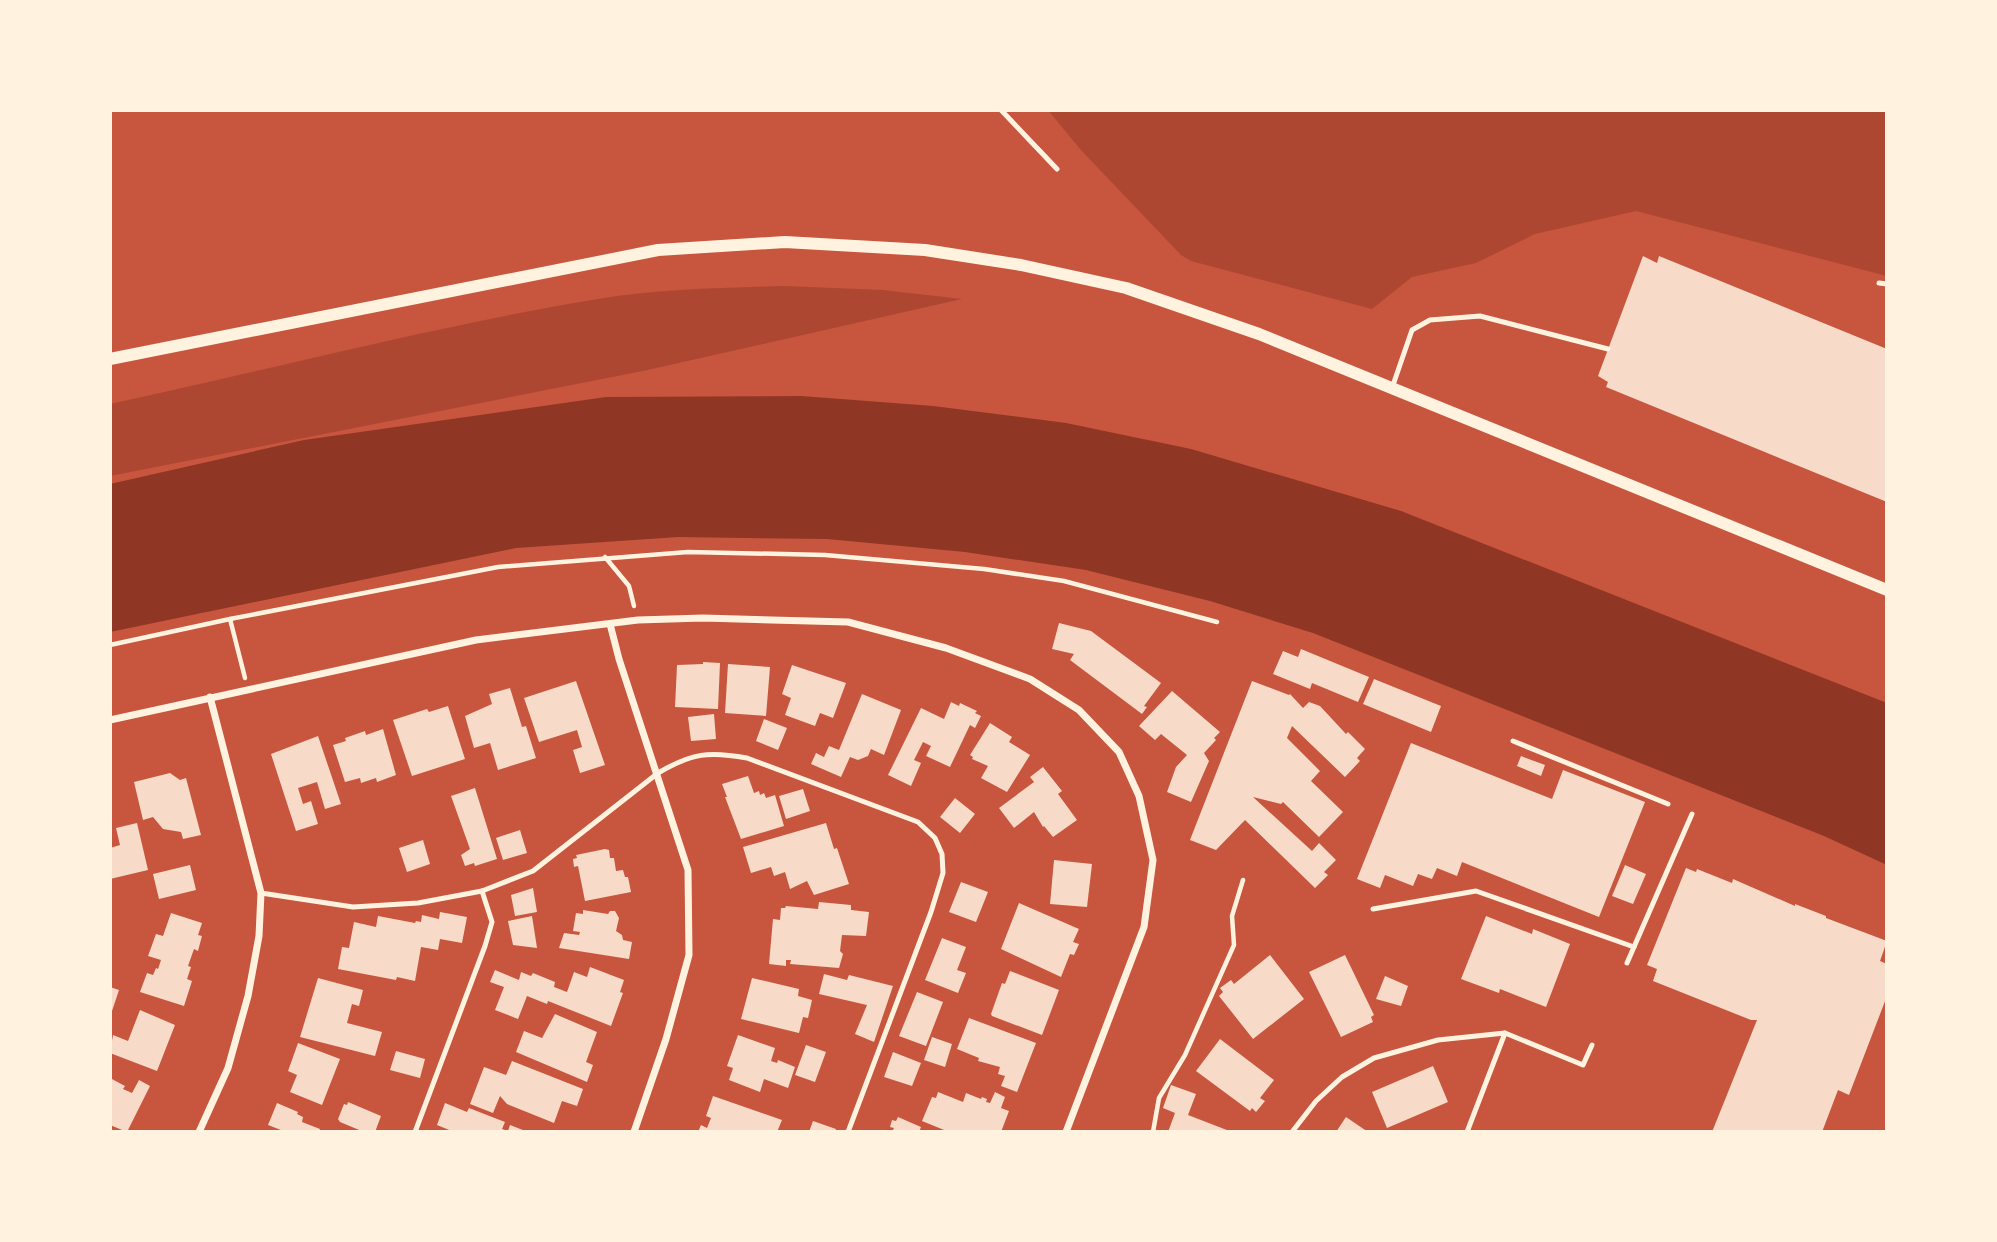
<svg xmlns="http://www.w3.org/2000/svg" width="1997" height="1242" viewBox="0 0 1997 1242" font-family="Signika,sans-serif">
	<rect width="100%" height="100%" fill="#c8553d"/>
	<g fill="#ae4732">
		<polygon points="1048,110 1887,110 1887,276 1636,211 1535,234 1476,263 1412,277 1372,309 1191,261 1181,255 1080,149"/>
		<path d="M784,286L883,290L962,299L643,371L110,476V404C273,369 434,326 598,299C659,289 722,288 784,286Z"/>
	</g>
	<polygon fill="#8f3625" points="801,396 933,406 1066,423 1191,449 1401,511 1887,703 1887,865 1824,836 1313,633 1210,601 1086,570 965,552 827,539 678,537 516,548 110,632 110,484 304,440 606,397"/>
	<g fill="#f7dbc8">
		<polygon points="1643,256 1657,263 1659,256 1887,349 1887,502 1606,387 1608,382 1598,376"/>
		<polygon points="1059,623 1091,631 1161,683 1144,706 1147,707 1142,714 1070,660 1074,654 1052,649"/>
		<polygon points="1301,649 1369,677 1358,702 1312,683 1310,689 1273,674 1283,651 1298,657"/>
		<polygon points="703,662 720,663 718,709 675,707 677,665 703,664"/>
		<polygon points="728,664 770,667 766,716 725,713"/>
		<polygon points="792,665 846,683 833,718 820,713 815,726 785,715 791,698 782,694"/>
		<polygon points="1374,679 1441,706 1431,732 1363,704"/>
		<polygon points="576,681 605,765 580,773 573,750 582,747 577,730 539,742 524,698"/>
		<polygon points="1252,681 1289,695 1290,694 1303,708 1309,702 1320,706 1346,734 1348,732 1365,749 1357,758 1360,761 1345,777 1292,726 1287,738 1320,771 1311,781 1343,812 1319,837 1283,802 1281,804 1253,797 1312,851 1319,843 1336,860 1324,872 1328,875 1315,888 1245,820 1216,850 1190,840"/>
		<polygon points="510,688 522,727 526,726 536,758 498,770 490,743 474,748 465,716 492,704 489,694"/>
		<polygon points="1172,691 1220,732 1214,738 1216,740 1204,753 1209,761 1191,802 1167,792 1176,767 1187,755 1161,734 1155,740 1139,726"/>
		<polygon points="862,694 901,710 884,755 871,749 868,756 858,760 850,757 841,777 811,764 816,753 824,757 829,746 839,750"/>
		<polygon points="951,702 959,706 960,703 977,711 975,713 981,716 975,728 970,725 950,767 926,756 931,746 923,742 914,760 921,763 911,786 888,775 921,708 944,719"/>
		<polygon points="448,706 465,759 412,776 393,720 427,709 429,712"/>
		<polygon points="714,714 716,739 691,741 688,717"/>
		<polygon points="764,719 787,728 778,750 756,741"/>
		<polygon points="990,723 1012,737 1009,742 1030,755 1007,792 981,778 988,766 972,759 973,757 970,755"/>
		<polygon points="383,729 396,775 377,782 376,778 361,783 360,778 345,782 333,745 346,741 345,738 365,731 366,735"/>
		<polygon points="318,736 341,804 325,809 317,782 298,788 303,804 311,801 318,824 296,831 271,754"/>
		<polygon points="1411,743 1552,799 1563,770 1645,802 1599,917 1462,862 1457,876 1437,868 1432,879 1418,874 1413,886 1385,875 1380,888 1357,879"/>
		<polygon points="1521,756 1545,765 1541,776 1517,766"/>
		<polygon points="1043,767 1062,791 1058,794 1077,820 1053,837 1044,826 1043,827 1034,812 1014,828 999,808 1034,782 1030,777"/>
		<polygon points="170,773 180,780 186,778 201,835 183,839 181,832 163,829 153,817 143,820 134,782"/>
		<polygon points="748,776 754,793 759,791 760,795 764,793 766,798 775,795 784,826 741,839 725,797 727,797 722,784"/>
		<polygon points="475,788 497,859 475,866 474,863 465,866 461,855 470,849 451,796"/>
		<polygon points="803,789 810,811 786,819 779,796"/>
		<polygon points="955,798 975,814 960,833 940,817"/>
		<polygon points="137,823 148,870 110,879 110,848 120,845 116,828"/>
		<polygon points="826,823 834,849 837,848 849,884 814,895 807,881 790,889 785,872 774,876 771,867 751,873 743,847"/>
		<polygon points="520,830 527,853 503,860 496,838"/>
		<polygon points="423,840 430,864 407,872 399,848"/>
		<polygon points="605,849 609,850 610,858 614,858 616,871 623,870 625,877 628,877 631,892 585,901 578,866 574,867 573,859 577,858 576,855"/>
		<polygon points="1054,860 1092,864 1087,907 1050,904"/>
		<polygon points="190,865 196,890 159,899 153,874"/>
		<polygon points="1625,865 1646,874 1633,904 1612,896"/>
		<polygon points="1686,868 1696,872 1697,869 1732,883 1733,879 1795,906 1795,904 1826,916 1826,918 1887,941 1880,961 1887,964 1887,996 1849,1095 1838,1090 1822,1132 1712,1132 1757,1020 1751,1020 1653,981 1657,969 1647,965"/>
		<polygon points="961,882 988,892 976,922 949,912"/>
		<polygon points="533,888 537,912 515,916 511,895"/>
		<polygon points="819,902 851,905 851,910 869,912 866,936 842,935 840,951 843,954 839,968 790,964 791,960 786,960 786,966 769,964 773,919 780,920 781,908 785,908 786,906 818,909"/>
		<polygon points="1019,903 1079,929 1073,942 1079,944 1074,955 1070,954 1061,977 1001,949"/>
		<polygon points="583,910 608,914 610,911 615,911 619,918 616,931 622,935 623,940 632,942 629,959 559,948 564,933 579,935 580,932 573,931 576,913 583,914"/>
		<polygon points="440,912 467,917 462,943 440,939 438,950 421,947 415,981 397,977 396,980 338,969 342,947 349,948 354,922 376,927 378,916 415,923 416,921 421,922 422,915 439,919"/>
		<polygon points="171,913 202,923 198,935 202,936 198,951 194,949 188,966 191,967 187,979 192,981 184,1006 140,992 147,973 153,975 156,968 158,969 161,960 148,956 156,934 163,936"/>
		<polygon points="532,916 537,948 513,945 508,921"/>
		<polygon points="1486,916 1532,934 1533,929 1570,944 1546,1007 1500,989 1499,993 1461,979"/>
		<polygon points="942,938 966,947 957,970 966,973 958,993 925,980"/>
		<polygon points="1270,955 1304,999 1253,1039 1219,996 1223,992 1220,988 1231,980 1234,984"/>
		<polygon points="1345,955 1374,1015 1371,1017 1373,1022 1341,1037 1309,972"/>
		<polygon points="590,967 624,980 620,992 623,993 611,1026 548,1001 547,1004 527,996 518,1019 495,1010 504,987 490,982 495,970 519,980 521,972 531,976 533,973 555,982 554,987 567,992 574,972 587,977"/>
		<polygon points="1010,971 1059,990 1042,1035 992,1016 991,1014 1002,983 1005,984"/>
		<polygon points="824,974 847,980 849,975 893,986 874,1042 855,1034 867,1005 819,994"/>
		<polygon points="1385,976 1408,986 1401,1006 1376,999"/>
		<polygon points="318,978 363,990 359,1006 352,1004 347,1023 382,1032 375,1056 300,1037"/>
		<polygon points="752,978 799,989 798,996 812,1000 808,1018 803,1017 799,1033 741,1019"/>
		<polygon points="110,987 119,990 111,1014 110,1014"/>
		<polygon points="917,992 943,1002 926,1046 899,1036"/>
		<polygon points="140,1010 175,1025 157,1071 110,1053 113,1035 128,1041"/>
		<polygon points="555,1014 597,1032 586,1062 593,1065 587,1082 516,1052 524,1031 542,1038"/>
		<polygon points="969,1018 1036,1043 1017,1092 1001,1086 1005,1076 998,1074 1000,1067 978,1061 979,1058 957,1049"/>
		<polygon points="738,1035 775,1048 771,1061 777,1063 778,1060 795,1067 788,1088 764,1079 760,1092 729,1080 733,1068 727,1066"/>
		<polygon points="932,1037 952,1044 945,1067 924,1060"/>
		<polygon points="1220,1039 1274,1080 1260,1098 1265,1101 1256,1112 1252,1108 1250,1111 1196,1071"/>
		<polygon points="298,1043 340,1059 322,1105 290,1092 297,1075 288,1071"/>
		<polygon points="806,1045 826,1052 815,1082 795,1075"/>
		<polygon points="396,1051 425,1059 420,1078 390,1070"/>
		<polygon points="893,1052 921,1063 912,1086 884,1077"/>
		<polygon points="512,1061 583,1089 577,1106 562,1101 554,1123 507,1104 500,1096 493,1113 470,1104 484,1067 506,1075"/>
		<polygon points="1433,1066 1448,1102 1387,1128 1372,1092"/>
		<polygon points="110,1078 125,1086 123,1089 132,1093 139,1080 150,1086 127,1132 110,1125"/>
		<polygon points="1171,1085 1196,1094 1188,1115 1232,1132 1168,1132 1175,1113 1163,1108"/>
		<polygon points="938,1092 963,1102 966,1093 981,1099 982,1097 987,1099 986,1102 990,1103 995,1092 1005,1097 1001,1108 1009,1111 1001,1132 949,1132 922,1121 932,1097 936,1098"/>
		<polygon points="713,1096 782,1120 777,1132 698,1132 701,1125 707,1128 711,1118 706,1116"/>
		<polygon points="348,1102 381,1116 375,1132 364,1132 340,1122 338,1119 344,1104 347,1105"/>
		<polygon points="277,1103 298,1112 297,1114 303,1117 302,1122 320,1129 319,1132 286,1132 268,1125"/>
		<polygon points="445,1103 467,1112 469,1108 505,1122 502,1129 508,1131 510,1125 528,1132 454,1132 437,1125"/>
		<polygon points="898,1117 921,1127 919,1132 892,1132 894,1128 890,1127 892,1120 896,1121"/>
		<polygon points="1346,1117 1368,1132 1336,1132"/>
		<polygon points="813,1121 836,1129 835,1132 809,1132"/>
	</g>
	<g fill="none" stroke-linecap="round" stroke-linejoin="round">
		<g stroke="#fff3e0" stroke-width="4.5">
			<polyline points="605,557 629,586 634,606"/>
			<polyline points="230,619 245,678"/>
			<polyline points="110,645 230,619 498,567 688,552 825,555 984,569 1064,581 1217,622"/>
			<polyline points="1153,1132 1159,1098 1185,1055 1234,945 1232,916 1243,880"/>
		</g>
		<g stroke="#fff3e0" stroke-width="5">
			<polyline points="1001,110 1057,169"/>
			<polyline points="1879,283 1887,284"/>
			<polyline points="1392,388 1412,330 1430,320 1480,316 1608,349"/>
			<polyline points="1513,741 1668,804"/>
			<path d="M261,893L353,907L418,903L482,891L533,871L658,773C692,753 709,751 747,758L918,822L935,838L942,854L943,873L931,912L848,1132"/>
			<polyline points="1373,909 1476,891 1634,947"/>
			<polyline points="1627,963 1692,814"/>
			<polyline points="415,1132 485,946 492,922 482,891"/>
			<polyline points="1292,1132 1316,1101 1342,1077 1374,1058 1438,1040 1505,1033 1583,1065 1592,1045"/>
			<polyline points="1467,1132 1505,1033"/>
		</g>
		<g stroke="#fff3e0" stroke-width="7">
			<polyline points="610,624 619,659 688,870 689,955 666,1039 634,1132"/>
			<polyline points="110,720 476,640 638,620 703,618 848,622 946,648 1030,679 1079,710 1119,752 1139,796 1153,860 1144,927 1066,1132"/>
			<polyline points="199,1132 228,1068 248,996 259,936 261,893 210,697"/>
		</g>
		<polyline stroke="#fff3e0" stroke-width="12" points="110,359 658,250 785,242 925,250 1021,265 1126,288 1259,334 1887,590"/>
	</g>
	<rect width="1997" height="1242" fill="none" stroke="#fff3e0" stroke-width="224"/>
</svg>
